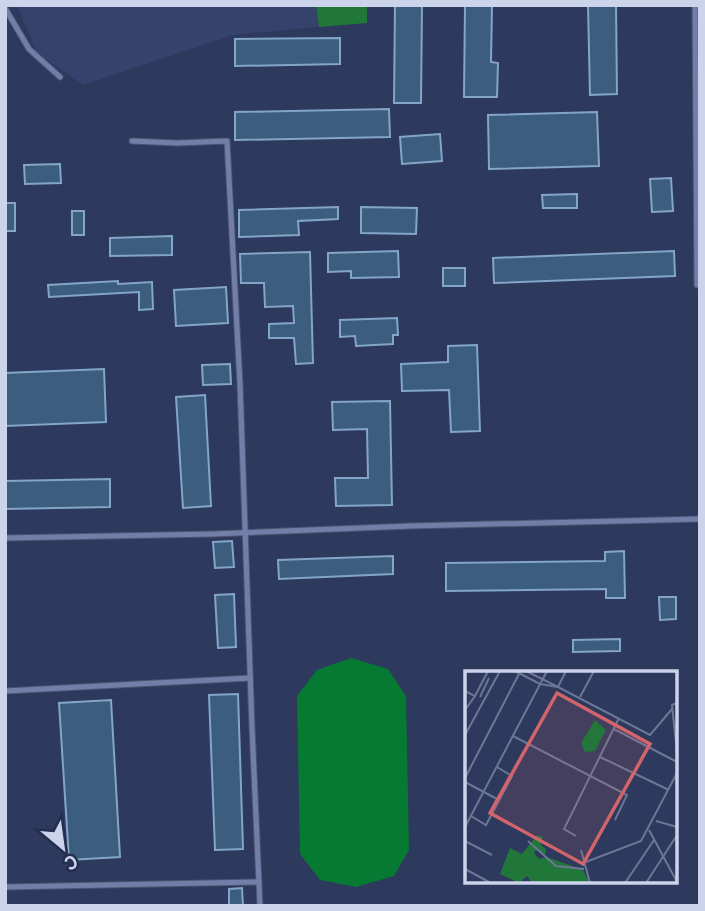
<svg xmlns="http://www.w3.org/2000/svg" width="705" height="911" viewBox="0 0 705 911" font-family="Overpass,sans-serif">
	<rect width="100%" height="100%" fill="#2d395d"/>
	<polygon fill="#34426c" points="17,5 316,5 319,27 233,35 83,85 37,53"/>
	<polygon fill="#067933" points="351,658 388,669 406,696 409,850 394,876 356,887 320,880 300,854 297,696 317,670"/>
	<polygon fill="#207739" points="316,5 367,5 367,23 319,27"/>
	<g fill="#3c5d7d" stroke="#82a5c8" stroke-width="2">
		<polygon points="395,5 422,5 421,103 394,103"/>
		<polygon points="465,5 492,5 491,62 498,63 497,97 464,97"/>
		<polygon points="588,5 616,5 617,94 590,95"/>
		<polygon points="340,38 340,64 235,66 235,39"/>
		<polygon points="389,109 390,137 235,140 235,112"/>
		<polygon points="597,112 599,166 489,169 488,115"/>
		<polygon points="440,134 442,161 402,164 400,137"/>
		<polygon points="60,164 61,183 25,184 24,165"/>
		<polygon points="671,178 673,211 652,212 650,179"/>
		<polygon points="577,194 577,208 543,208 542,195"/>
		<rect x="5" y="203" width="10" height="28"/>
		<polygon points="338,207 338,219 298,221 299,235 239,237 239,210"/>
		<polygon points="361,207 417,208 416,234 361,233"/>
		<rect x="72" y="211" width="12" height="24"/>
		<polygon points="172,236 172,255 110,256 110,238"/>
		<polygon points="398,251 399,277 351,278 351,271 328,272 328,253"/>
		<polygon points="674,251 675,276 494,283 493,258"/>
		<polygon points="310,252 313,363 296,364 294,338 269,338 269,324 294,323 293,306 265,307 264,283 241,283 240,254"/>
		<rect x="443" y="268" width="22" height="18"/>
		<polygon points="118,281 118,284 152,282 153,309 139,310 139,292 49,297 48,285"/>
		<polygon points="226,287 228,323 176,326 174,290"/>
		<polygon points="397,318 398,335 393,335 393,344 356,346 355,336 340,337 340,320"/>
		<polygon points="477,345 480,431 451,432 449,390 402,391 401,364 448,362 448,346"/>
		<polygon points="230,364 231,384 203,385 202,365"/>
		<polygon points="104,369 106,422 5,426 5,373"/>
		<polygon points="205,395 211,506 183,508 176,397"/>
		<polygon points="390,401 392,505 336,506 335,478 368,478 367,429 333,430 332,402"/>
		<polygon points="110,479 110,507 5,509 5,481"/>
		<polygon points="232,541 234,567 215,568 213,542"/>
		<polygon points="624,551 625,598 606,598 606,589 446,591 446,563 605,561 605,552"/>
		<polygon points="393,556 393,574 279,579 278,560"/>
		<polygon points="234,594 236,647 218,648 215,595"/>
		<polygon points="659,597 676,597 676,619 660,620"/>
		<polygon points="620,639 620,651 573,652 573,640"/>
		<polygon points="238,694 243,849 215,850 209,695"/>
		<polygon points="111,700 120,857 69,860 59,703"/>
		<polygon points="242,888 243,906 229,906 229,889"/>
	</g>
	<g fill="none" stroke-linecap="round" stroke-linejoin="round">
		<defs>
			<g id="service">
				<polyline points="695,5 697,285 700,285"/>
				<polyline points="5,8 29,49 60,77"/>
				<polyline points="132,141 177,143 227,141 240,384 252,727 260,906"/>
				<polyline points="5,538 213,534 410,526 700,519"/>
				<polyline points="5,691 250,678"/>
				<polyline points="5,887 259,882"/>
			</g>
		</defs>
		<use href="#service" stroke="#4c5574" stroke-width="7"/>
		<use href="#service" stroke="#717fa8" stroke-width="5"/>
	</g>
	<g transform="translate(465 671)">
		<rect width="212" height="212" fill="#2d395d"/>
		<path d="M130,49L141,59L130,80L120,81L116,72Z" fill="#067933"/>
		<path d="M72,164L78,166L76,174L81,178L80,184L72,178L69,182L74,188L82,186L118,199L124,211L67,212L62,205L54,212L35,203L45,177L57,183Z" fill="#207739"/>
		<path fill="none" stroke="#6c7795" stroke-width="2" d="M50,0L75,13L93,16L185,64L207,38M61,0L93,16L101,0M0,20L10,25L0,39M10,25L23,0M15,26L24,7M115,26L129,0M212,32L207,34L212,82M149,58L212,91M0,64L35,0M48,65L162,124L150,149M135,86L204,119M0,107L55,1M0,111L34,129M6,145L21,154L47,105L32,96M191,150L212,156M0,156L82,0M184,159L212,211M111,165L99,158L154,47M0,170L27,184M63,170L91,195L119,198M116,179L125,212M118,192L176,170L212,102M0,198L24,211M160,212L189,169M181,212L212,164"/>
		<path fill="#d2646c" fill-opacity="0.15" stroke="#d2646c" stroke-width="3.5" d="M92,22L185,73L118,193L25,142Z"/>
		<rect width="212" height="212" fill="none" stroke="#cbd4ea" stroke-width="3.5"/>
	</g>
	<rect width="705" height="911" fill="none" stroke="#cbd4ea" stroke-width="14"/>
	<g transform="translate(63 848) rotate(151)" stroke="#232e51" stroke-width="5" paint-order="stroke">
	<path d="M0-5L12 26L0 18L-12 26Z" fill="#cbd4ea"/>
	<text y="-10" font-size="19" font-weight="bold" text-anchor="middle" fill="#cbd4ea">С</text>
	</g>
</svg>
